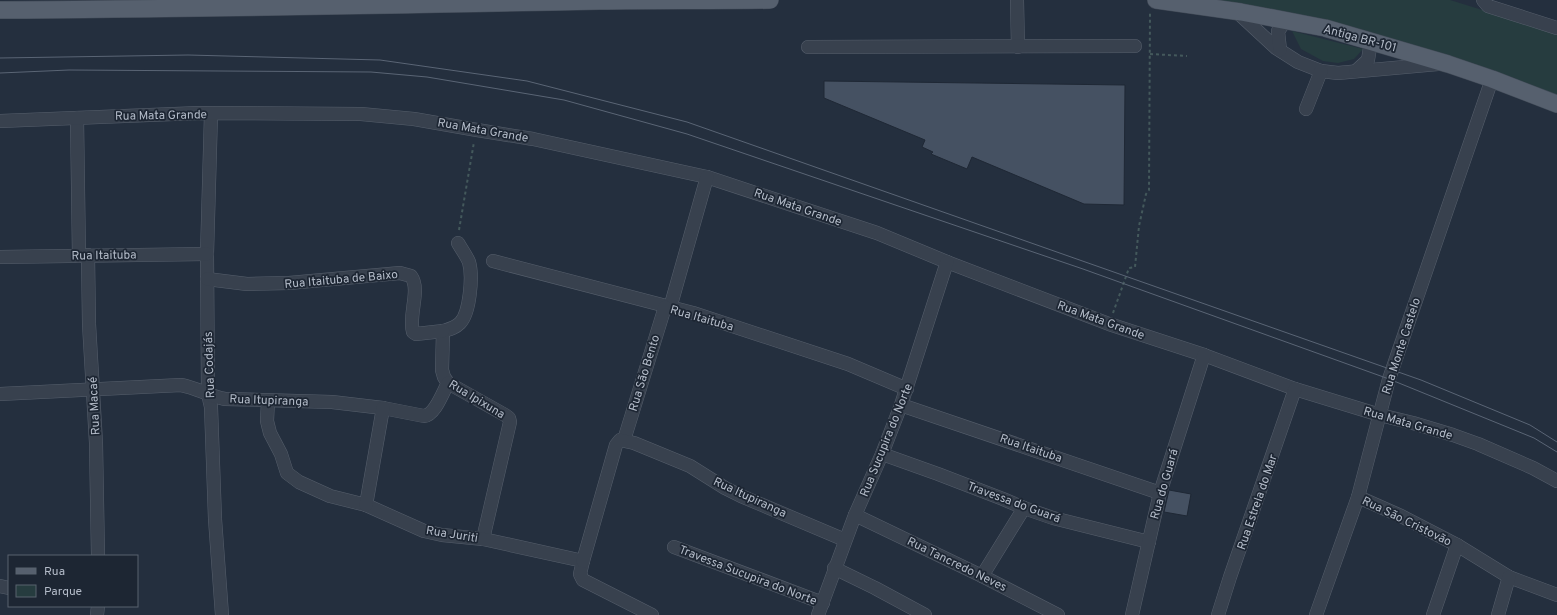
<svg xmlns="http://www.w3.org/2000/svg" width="1557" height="615" viewBox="0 0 1557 615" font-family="Overpass,sans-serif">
	<rect width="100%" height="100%" fill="#242f3e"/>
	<g fill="#263c3f">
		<polygon points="1177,0 1450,0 1557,33 1557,104 1445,63"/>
		<polygon points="1292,31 1363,49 1354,59 1338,63 1323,61 1301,49"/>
	</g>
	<g fill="#455162" stroke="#1f2835">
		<polygon points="824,81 1125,85 1124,205 1084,204 972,157 967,169 931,154 933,152 922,147 925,140 824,98"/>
		<polygon points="1169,490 1191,494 1187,516 1164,512"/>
	</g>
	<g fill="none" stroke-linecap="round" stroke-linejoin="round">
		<defs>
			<g id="minor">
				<polyline points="1017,0 1018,47"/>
				<polyline points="1483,0 1488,6 1557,28"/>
				<polyline points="1236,11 1276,48 1298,62 1321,71 1338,73 1438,64"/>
				<polyline points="808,47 1135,46"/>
				<polyline points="1280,50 1278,31 1284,23 1290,21"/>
				<polyline points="1356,71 1368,60 1371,41"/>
				<polyline points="1306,109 1321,71"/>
				<polyline points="211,114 207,254 208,394 211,407 215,519 222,615"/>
				<polyline points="77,118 79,256"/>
				<polyline points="0,121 199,113 361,114 414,119 477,130 533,139 707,177 877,233 947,262 1109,324 1204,355 1295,389 1380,415 1413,423 1453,435 1478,444 1533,468 1557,481"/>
				<path d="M458,243C462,250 466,255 469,262C473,276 470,313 460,323C455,328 450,329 443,331L442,370L444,377L448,383L505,415L509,418L510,422L483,539"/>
				<polyline points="88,255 89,324 96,443 98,556"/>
				<polyline points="0,257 207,254"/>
				<polyline points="493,261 693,313 848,364 907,389"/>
				<path d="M207,279L247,284L289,283L400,273L411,276C421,290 408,315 413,332L416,334L443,331"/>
				<polyline points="670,308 707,177"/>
				<path d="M0,394L181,385C197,388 209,396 225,399L332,402L383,408L424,416C435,415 443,392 448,383"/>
				<polyline points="268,401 267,421 270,433 281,454 287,473 299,482 330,496 366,505 424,531 442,535 483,539 583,561 580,574 583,580 652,615"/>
				<polyline points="901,405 1160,493"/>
				<polyline points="624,440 665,307"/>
				<polyline points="882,454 938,474 1003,499 1024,508 1053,518 1149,542"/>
				<polyline points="1358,497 1401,516 1457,545 1509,577 1557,595"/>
				<polyline points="366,505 383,408"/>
				<polyline points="855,515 982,576 1058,615"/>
				<polyline points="674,547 823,603"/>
				<polyline points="583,561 616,445 620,440 634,443 690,466 725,488 741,496 845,540"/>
				<polyline points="834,568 875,588 925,615"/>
				<polyline points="982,576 1024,508"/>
				<polyline points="0,586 9,588"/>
				<polyline points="97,615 98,606"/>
				<polyline points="818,615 855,515 882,454 901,405 947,262"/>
				<polyline points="1132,615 1160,493 1204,355"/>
				<polyline points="1218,615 1230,577 1295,389"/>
				<polyline points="1316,615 1358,497 1389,379 1492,79"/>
				<polyline points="1433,615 1457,545"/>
				<polyline points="1498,615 1509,577"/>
			</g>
			<g id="major">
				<polyline points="1156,0 1241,12 1325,28 1448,64 1492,79 1557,104"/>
				<path d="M0,10C200,9 400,5 600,1C657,0 714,1 770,0"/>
			</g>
		</defs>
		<use href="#minor" stroke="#565f6c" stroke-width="14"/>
		<use href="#major" stroke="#414a57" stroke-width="18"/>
		<g stroke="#44595c" stroke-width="2" stroke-dasharray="3 3" stroke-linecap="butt">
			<polyline points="1150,54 1187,56"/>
			<polyline points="459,230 474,142"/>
			<polyline points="1113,313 1129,268 1135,267 1139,226 1146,194 1149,190 1150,13"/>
		</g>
		<use href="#minor" stroke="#38414e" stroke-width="13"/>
		<use href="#major" stroke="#56606e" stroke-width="17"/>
		<g stroke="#5a6575" stroke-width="1">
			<polyline points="0,58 188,55 380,60 527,81 687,122 1421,380 1530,425 1557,442"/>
			<polyline points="0,73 69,70 371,72 427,77 564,100 687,134 1083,269 1389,379 1534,438 1557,452"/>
		</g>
	</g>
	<g text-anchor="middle" stroke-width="3.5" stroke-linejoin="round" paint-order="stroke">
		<g font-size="12" fill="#b4bcc9" stroke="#1d2633">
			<text transform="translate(1360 38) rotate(15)" y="4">Antiga BR-101</text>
			<text transform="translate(161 115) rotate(-1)" y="4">Rua Mata Grande</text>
			<text transform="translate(483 130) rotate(10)" y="4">Rua Mata Grande</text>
			<text transform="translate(798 207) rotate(19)" y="4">Rua Mata Grande</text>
			<text transform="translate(104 255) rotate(-1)" y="4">Rua Itaituba</text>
			<text transform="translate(341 279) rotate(-5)" y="4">Rua Itaituba de Baixo</text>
			<text transform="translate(702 318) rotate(16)" y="4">Rua Itaituba</text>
			<text transform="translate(1101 320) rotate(20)" y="4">Rua Mata Grande</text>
			<text transform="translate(1401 346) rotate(-72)" y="4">Rua Monte Castelo</text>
			<text transform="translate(209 365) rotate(-92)" y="4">Rua Codajás</text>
			<text transform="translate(644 373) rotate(-73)" y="4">Rua São Bento</text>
			<text transform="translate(477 399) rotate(31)" y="4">Rua Ipixuna</text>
			<text transform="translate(269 400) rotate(2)" y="4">Rua Itupiranga</text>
			<text transform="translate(94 406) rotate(-93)" y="4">Rua Macaé</text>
			<text transform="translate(1408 423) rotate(16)" y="4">Rua Mata Grande</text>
			<text transform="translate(886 440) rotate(-68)" y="4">Rua Sucupira do Norte</text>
			<text transform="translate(1031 448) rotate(19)" y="4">Rua Itaituba</text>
			<text transform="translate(1164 484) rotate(-74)" y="4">Rua do Guará</text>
			<text transform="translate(750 497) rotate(25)" y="4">Rua Itupiranga</text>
			<text transform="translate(1014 502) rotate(20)" y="4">Travessa do Guará</text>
			<text transform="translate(1257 502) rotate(-71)" y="4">Rua Estrela do Mar</text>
			<text transform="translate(1407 521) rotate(26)" y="4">Rua São Cristovão</text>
			<text transform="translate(452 534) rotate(9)" y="4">Rua Juriti</text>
			<text transform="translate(957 564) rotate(26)" y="4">Rua Tancredo Neves</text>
			<text transform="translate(748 575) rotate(21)" y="4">Travessa Sucupira do Norte</text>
		</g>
	</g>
	<rect x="8" y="555" width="130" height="52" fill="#1d2633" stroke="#59626f"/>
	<rect x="16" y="568" width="20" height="6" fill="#56606e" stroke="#59626f"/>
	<text x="44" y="575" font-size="12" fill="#b4bcc9">Rua</text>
	<rect x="16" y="585" width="20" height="12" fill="#263c3f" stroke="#59626f"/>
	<text x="44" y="595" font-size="12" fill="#b4bcc9">Parque</text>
</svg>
